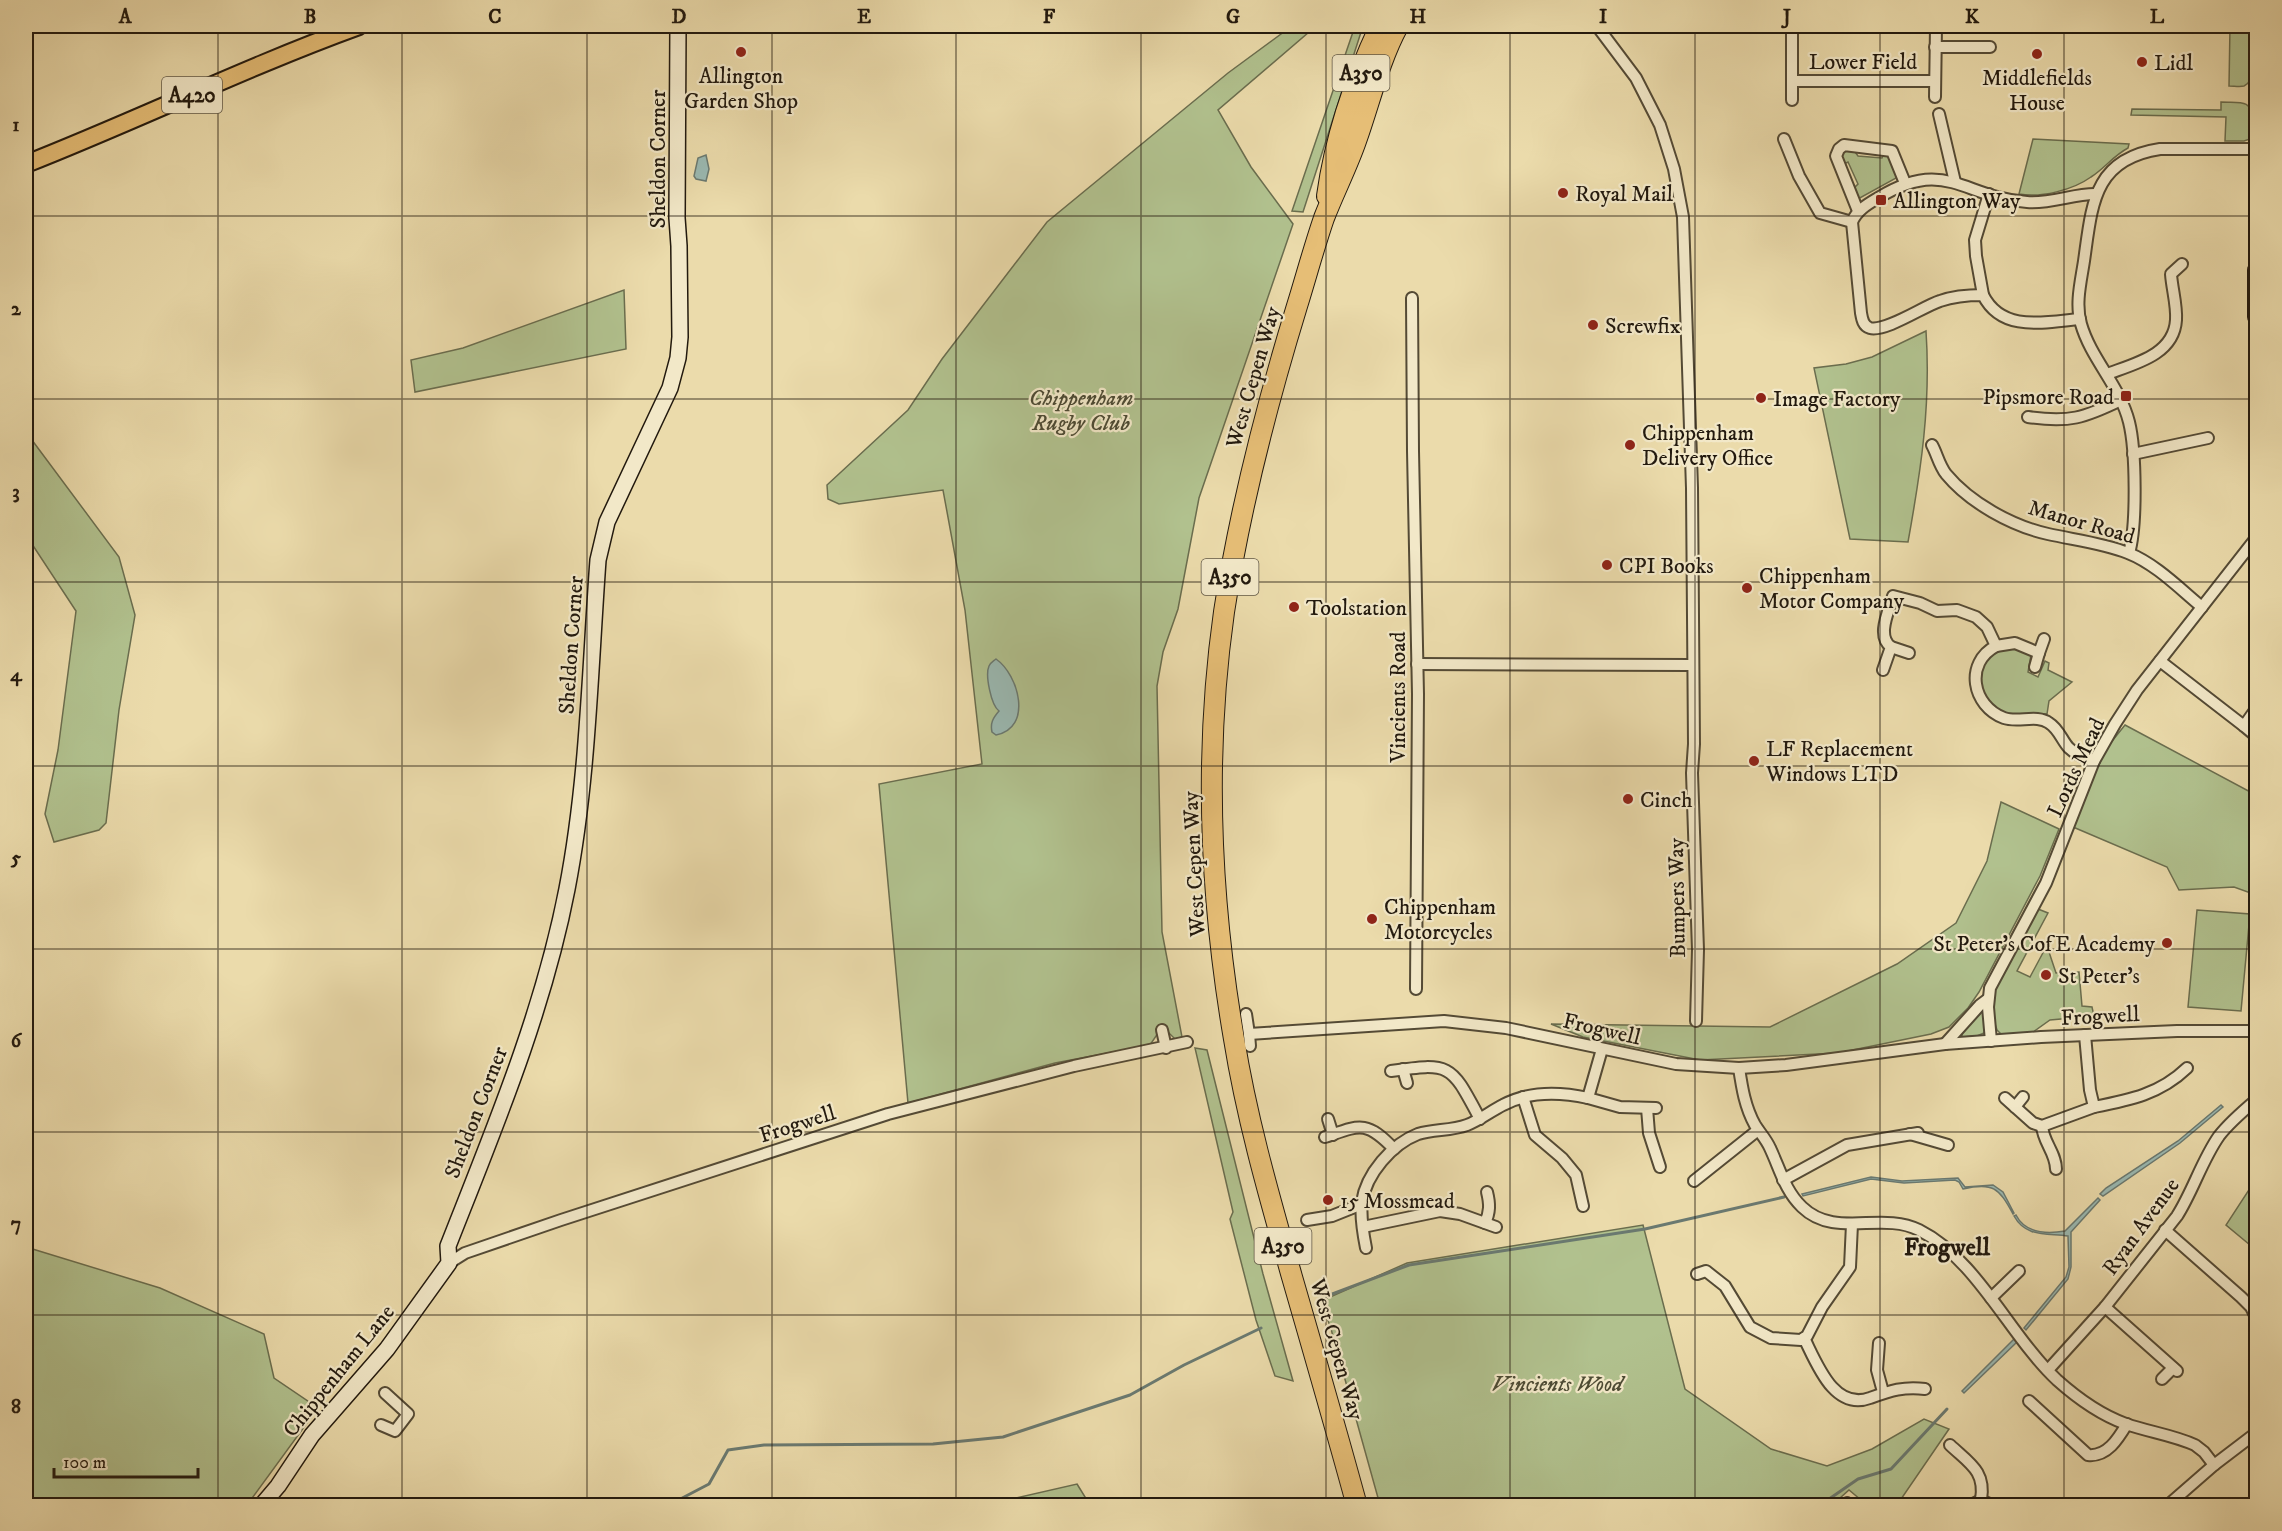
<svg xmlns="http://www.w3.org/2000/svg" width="2282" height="1531" viewBox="0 0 2282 1531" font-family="'IM FELL DW Pica',serif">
	<rect width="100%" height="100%" fill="#ebdbab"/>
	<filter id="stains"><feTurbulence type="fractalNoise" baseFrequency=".00333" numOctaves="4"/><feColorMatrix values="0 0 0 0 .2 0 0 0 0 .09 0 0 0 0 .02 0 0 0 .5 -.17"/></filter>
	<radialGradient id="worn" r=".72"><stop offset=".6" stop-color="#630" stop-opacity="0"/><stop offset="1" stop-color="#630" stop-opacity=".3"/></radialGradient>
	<g fill="#b1c18e" stroke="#6a6d4e" stroke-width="1.5">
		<polygon points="1292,26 1316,26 1218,110 1251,167 1293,224 1199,498 1178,609 1163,652 1157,686 1162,932 1182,1037 1175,1039 1166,1030 1158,1033 1150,1045 1055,1063 908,1103 879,784 982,764 965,610 943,490 839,504 828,499 827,485 908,410 942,359 1047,222 1228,73"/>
		<polygon points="1355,26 1363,26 1303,212 1292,211"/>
		<path d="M2230,26H2254C2253,40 2259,80 2244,86C2240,87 2234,86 2229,86Z"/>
		<path d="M2221,102C2238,103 2253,98 2252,120C2252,127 2252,133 2250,139L2244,141H2225L2226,117L2131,115L2132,109L2221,110Z"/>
		<path d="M2033,139L2129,144L2128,148C2113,156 2105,168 2091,177C2073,190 2041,198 2019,194Z"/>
		<polygon points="1853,149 1858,156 1882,158 1884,153 1888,153 1898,177 1858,199 1853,189 1858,184 1848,162 1842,165 1840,159 1842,150"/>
		<polygon points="624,290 626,349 415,392 411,360 463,348"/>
		<path d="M1926,331C1931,405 1921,470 1908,542L1850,539L1814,368L1846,364L1872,357Z"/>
		<polygon points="26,432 119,557 135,615 119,710 106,823 99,830 54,842 45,814 58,750 76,611 26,535"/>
		<path d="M2005,649H2017L2031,655L2028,672L2038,677L2045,661L2049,663L2048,670L2072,682L2049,701L2047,714C2031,712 2016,719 2001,712C1970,697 1973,659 2005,649Z"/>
		<polygon points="2125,725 2256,795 2256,895 2234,887 2179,890 2167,867 2073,827 2096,761"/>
		<polygon points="2001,802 2059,829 2040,876 1979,992 1968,1008 1949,1027 1931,1034 1838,1053 1700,1060 1583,1037 1551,1024 1770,1027 1897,964 1956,923 1987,861"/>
		<polygon points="2038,909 2048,913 2017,971 2030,977 2045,949 2049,952 2056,973 2079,972 2082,1006 2092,1007 2094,1016 2050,1020 2033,1032 2002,1035 1997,1030 1994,1021 1992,995"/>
		<polygon points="2197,910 2250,914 2241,1011 2188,1007"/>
		<polygon points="1981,1010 1983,1010 1986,1028 1984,1033 1977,1036 1962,1037 1962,1033"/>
		<polygon points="1195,1048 1207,1050 1263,1274 1293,1381 1275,1376 1256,1320 1230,1219 1233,1212"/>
		<polygon points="2256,1179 2256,1250 2226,1225"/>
		<polygon points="1643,1225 1685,1389 1771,1449 1827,1466 1872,1449 1924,1419 1949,1429 1897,1505 1867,1505 1849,1490 1831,1506 1380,1505 1331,1329 1321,1301 1407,1263"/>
		<polygon points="26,1247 160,1288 264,1334 274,1378 318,1408 247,1505 83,1506 75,1503 73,1505 26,1505"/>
		<polygon points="1077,1484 1090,1505 986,1505"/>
	</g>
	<g fill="#9ab9b2" stroke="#6a7970" stroke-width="1.5">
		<polygon points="706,155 709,169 706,181 696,179 694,176 698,158"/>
		<path d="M996,659C1019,675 1033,728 996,735L992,732C990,723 993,718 999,711C991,705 985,675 989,666C991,662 992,662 996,659Z"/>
		<polygon points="2221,1105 2223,1107 2180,1143 2103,1196 2100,1194 2106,1188 2178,1141"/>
		<path d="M1871,1177L1902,1181L1958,1178L1965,1187L1993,1185L2003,1192L2014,1213L2013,1214C1999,1188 1993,1182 1963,1189L1959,1182L1955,1180L1904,1183L1871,1179L1803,1196L1802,1194Z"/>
		<path d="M2098,1198L2100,1200L2071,1232V1267L2068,1279L2026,1330L2024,1328L2066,1277L2069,1267L2068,1236C2048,1233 2026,1238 2014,1216L2016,1215C2025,1233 2047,1234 2065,1231Z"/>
		<polygon points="2014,1339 2017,1342 1964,1393 1962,1391"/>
	</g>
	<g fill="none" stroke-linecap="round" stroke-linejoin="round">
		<g stroke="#6a7970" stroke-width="3">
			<polyline points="1319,1299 1409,1265 1645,1229 1784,1197"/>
			<polyline points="667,1506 709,1484 728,1450 764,1445 933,1444 1003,1437 1130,1395 1184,1365 1261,1328"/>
			<polyline points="1819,1506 1858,1479 1891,1469 1947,1409"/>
		</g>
		<defs>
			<g id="street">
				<polyline points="1597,26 1636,78 1660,125 1674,169 1683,217 1692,488 1694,744 1692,773 1698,950 1696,1021"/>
				<polyline points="1935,47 1990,47"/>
				<polyline points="1792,81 1934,81"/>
				<polyline points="1935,97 1936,26"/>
				<polyline points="1792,100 1792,26"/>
				<polyline points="1939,114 1955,182"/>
				<polyline points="1784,139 1799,176 1820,213 1852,222"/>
				<polyline points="1858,211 1836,156 1839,149 1844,145 1892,151 1905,183"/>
				<polyline points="1983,295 1976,256 1975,240 1989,194"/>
				<polyline points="1412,298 1413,451 1418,694 1416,989"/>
				<path d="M2080,319C2045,322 2002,333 1983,295C1969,295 1954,296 1940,301C1924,306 1886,332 1870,328C1863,326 1862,319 1861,313L1852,222C1857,210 1868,204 1878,198C1946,156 1963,198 2027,202C2051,204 2072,194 2095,194"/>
				<path d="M2107,374C2134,364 2174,355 2176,320C2177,305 2172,289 2171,274L2182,264"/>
				<path d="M2028,417C2069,423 2084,418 2121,400"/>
				<path d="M1932,445C1937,454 1939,465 1946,474C1970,503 2012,526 2048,534C2075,540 2103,543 2128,553C2156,564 2180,589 2202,607"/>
				<polyline points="2133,454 2208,438"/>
				<path d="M2129,553C2137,526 2136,450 2129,422C2120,386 2091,359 2081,324C2075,304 2081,281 2084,261C2092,205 2093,159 2160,149H2256"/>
				<polyline points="1996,646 2015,643 2039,653 2044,639"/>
				<polyline points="1891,647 1909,653"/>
				<polyline points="2160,661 2244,726 2256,709"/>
				<polyline points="1417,664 1692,665"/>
				<polyline points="2035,667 2039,653"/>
				<path d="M1883,670L1891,647C1876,636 1889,611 1893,596L1920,603L1937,611L1957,610L1976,617L1987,627L1996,646C1964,663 1972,706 2004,718C2018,723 2037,714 2049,723C2059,729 2062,741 2069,748C2076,755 2085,758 2094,761"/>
				<polyline points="2244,726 2256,736"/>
				<polyline points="1246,1014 1249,1034 1444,1021 1506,1028 1676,1064 1739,1068 1786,1065 1945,1044 2041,1037 2177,1031 2256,1031"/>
				<polyline points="1162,1030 1166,1048"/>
				<polyline points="1249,1034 1250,1046"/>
				<path d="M2085,1035L2090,1090L2094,1107C2130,1100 2160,1094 2187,1068"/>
				<polyline points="1991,1041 1988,1007 1990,988 2046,883 2094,761 2115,724 2137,690 2256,538"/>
				<polyline points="1945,1044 1980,1005 1988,999"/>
				<polyline points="1602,1049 1588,1098 1620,1107 1656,1108"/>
				<path d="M1739,1068C1742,1088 1745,1107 1755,1125C1760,1133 1766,1139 1770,1148C1780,1169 1785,1191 1802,1207C1835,1239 1881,1211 1919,1230C1977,1259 2010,1336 2057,1380C2076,1397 2101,1415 2126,1424C2149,1432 2173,1435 2195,1445L2204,1452L2214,1465"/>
				<polyline points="1403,1069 1407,1083"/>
				<path d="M1391,1071C1452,1062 1451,1065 1480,1119"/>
				<polyline points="1523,1097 1535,1135 1562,1158 1576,1175 1583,1206"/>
				<polyline points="2005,1098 2033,1123 2042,1126 2094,1107"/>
				<polyline points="2015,1107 2023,1097"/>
				<polyline points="1647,1108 1649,1133 1660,1167"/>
				<polyline points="1328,1119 1333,1135"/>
				<path d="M2042,1126C2043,1142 2056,1153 2056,1169"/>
				<polyline points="1910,1134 1948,1145"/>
				<path d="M1325,1137C1360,1125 1366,1120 1394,1149"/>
				<polyline points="1783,1180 1847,1145 1918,1133"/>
				<polyline points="1694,1181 1758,1130"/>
				<polyline points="1307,1220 1332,1216 1362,1204"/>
				<path d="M1485,1223C1490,1212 1490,1204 1487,1192"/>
				<polyline points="1363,1227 1440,1211 1460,1214 1496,1227"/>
				<polyline points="2165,1230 2241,1297 2251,1307 2256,1317"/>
				<path d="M1366,1248C1363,1233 1360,1217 1362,1202C1366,1174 1392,1144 1418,1134C1434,1129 1451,1131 1467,1125C1480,1120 1491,1111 1503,1105C1529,1091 1560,1092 1588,1098"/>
				<polyline points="449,1263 465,1253 561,1220 888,1114 1074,1066 1187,1042"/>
				<polyline points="1697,1274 1706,1271 1725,1286 1750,1327 1771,1338 1801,1340 1807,1336 1822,1307 1850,1267 1852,1224"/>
				<polyline points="1991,1298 2019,1271"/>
				<polyline points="2105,1307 2177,1371"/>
				<path d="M1804,1338C1817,1364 1834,1411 1870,1398C1890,1391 1904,1386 1925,1389"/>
				<polyline points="1879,1343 1877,1370 1883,1392"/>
				<path d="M2048,1370L2105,1307L2177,1216C2193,1191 2202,1160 2219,1136C2229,1123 2243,1111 2256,1100"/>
				<polyline points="2162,1379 2173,1368"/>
				<path d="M2029,1401L2088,1455C2107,1457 2118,1439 2127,1424"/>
				<polyline points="381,1425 395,1431 408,1414 385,1393"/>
				<path d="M1950,1445C1969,1463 1986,1471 1981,1500"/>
				<polyline points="1845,1506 1847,1503"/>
				<polyline points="1969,1506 1981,1500 1994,1506"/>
				<polyline points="2167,1506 2214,1465 2256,1433"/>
			</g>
			<g id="secondary">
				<polyline points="2256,270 2256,317"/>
				<path d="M261,1506L278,1486L312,1435L387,1349L449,1263L448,1246C494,1129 543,1013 567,889C588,781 590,669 598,560L607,522L670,388L678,358L680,337L679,246L677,218L678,26"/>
			</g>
			<path id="primary" d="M26,164C138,120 246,67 359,26"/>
			<g id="highway">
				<path d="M1327,196C1335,138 1355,79 1380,26"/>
				<path d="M1357,1506C1336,1429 1314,1353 1292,1277C1270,1199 1247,1120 1234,1039C1210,899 1204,753 1224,612C1240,508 1266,407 1297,306C1306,277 1314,247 1324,218C1334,192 1347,167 1356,141C1370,102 1379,61 1398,26"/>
			</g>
		</defs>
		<use href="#street" stroke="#544a35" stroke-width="14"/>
		<use href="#secondary" stroke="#22190e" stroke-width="18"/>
		<use href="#primary" stroke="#22190e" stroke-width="20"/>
		<use href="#highway" stroke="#22190e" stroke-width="22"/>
		<use href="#street" stroke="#f2e8c8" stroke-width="10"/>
		<use href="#secondary" stroke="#f2e8c8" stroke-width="15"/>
		<use href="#primary" stroke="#e6be76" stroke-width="16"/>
		<use href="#highway" stroke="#e6be76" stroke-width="20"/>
	</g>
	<path fill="none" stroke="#22190e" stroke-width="1.5" stroke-opacity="0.55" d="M218,26V1506M402,26V1506M587,26V1506M772,26V1506M956,26V1506M1141,26V1506M1326,26V1506M1510,26V1506M1695,26V1506M1880,26V1506M2064,26V1506M26,216H2256M26,399H2256M26,582H2256M26,766H2256M26,949H2256M26,1132H2256M26,1315H2256"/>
	<g fill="#8f2418" stroke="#f2e8c8" stroke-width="2">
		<circle cx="741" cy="52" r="6"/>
		<circle cx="2037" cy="54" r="6"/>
		<circle cx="2142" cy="62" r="6"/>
		<circle cx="1563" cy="193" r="6"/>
		<rect x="1875" y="194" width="12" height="12" rx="3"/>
		<circle cx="1593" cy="325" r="6"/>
		<rect x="2120" y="390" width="12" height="12" rx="3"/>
		<circle cx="1761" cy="398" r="6"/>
		<circle cx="1630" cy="445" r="6"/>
		<circle cx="1607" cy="565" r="6"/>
		<circle cx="1747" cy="588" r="6"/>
		<circle cx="1294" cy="607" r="6"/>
		<circle cx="1754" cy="761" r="6"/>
		<circle cx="1628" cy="799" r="6"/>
		<circle cx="1372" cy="919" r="6"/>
		<circle cx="2167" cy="943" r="6"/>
		<circle cx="2046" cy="975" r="6"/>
		<circle cx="1328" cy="1200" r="6"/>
	</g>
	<g text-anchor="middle" stroke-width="4.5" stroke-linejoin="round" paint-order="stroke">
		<g fill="#f2e8c8" stroke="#605746" stroke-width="1.5">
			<rect x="1332.5" y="55" width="57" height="36" rx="4.5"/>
			<rect x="162" y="77" width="60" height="36" rx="4.5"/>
			<rect x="1201.5" y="559" width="57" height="36" rx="4.5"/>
			<rect x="1254.5" y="1228" width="57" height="36" rx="4.5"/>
		</g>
		<g font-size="21" font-weight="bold" fill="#22190e">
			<text x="1361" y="80">A350</text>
			<text x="192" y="102">A420</text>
			<text x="1230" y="584">A350</text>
			<text x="1283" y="1253">A350</text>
		</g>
		<g font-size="22" fill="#22190e" stroke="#f2e8c8">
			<text x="1863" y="69">Lower Field</text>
			<text transform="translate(657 159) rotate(-90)" y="8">Sheldon Corner</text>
			<text transform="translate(1252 377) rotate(-74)" y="8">West Cepen Way</text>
			<text transform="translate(2082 521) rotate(16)" y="8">Manor Road</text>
			<text transform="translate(570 645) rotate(-86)" y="8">Sheldon Corner</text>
			<text transform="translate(1397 697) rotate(-90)" y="8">Vincients Road</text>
			<text transform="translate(2075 767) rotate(-65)" y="8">Lords Mead</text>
			<text transform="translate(1193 864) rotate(-93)" y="8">West Cepen Way</text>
			<text transform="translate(1676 898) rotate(-91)" y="8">Bumpers Way</text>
			<text transform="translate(2100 1015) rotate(-3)" y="8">Frogwell</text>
			<text transform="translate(1602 1028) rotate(13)" y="8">Frogwell</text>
			<text transform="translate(475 1112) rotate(-69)" y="8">Sheldon Corner</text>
			<text transform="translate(797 1123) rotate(-18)" y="8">Frogwell</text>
			<text transform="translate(2140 1226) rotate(-54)" y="8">Ryan Avenue</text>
			<text transform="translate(1338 1349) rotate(74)" y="8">West Cepen Way</text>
			<text transform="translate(338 1370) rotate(-51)" y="8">Chippenham Lane</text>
		</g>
		<g font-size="22" fill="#22190e" stroke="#f2e8c8" text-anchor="start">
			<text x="2154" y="70">Lidl</text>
			<text x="741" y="83" text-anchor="middle">Allington<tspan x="741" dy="25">Garden Shop</tspan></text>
			<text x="2037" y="85" text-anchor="middle">Middlefields<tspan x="2037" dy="25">House</tspan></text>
			<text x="1575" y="201">Royal Mail</text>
			<text x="1893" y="208">Allington Way</text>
			<text x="1605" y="333">Screwfix</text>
			<text x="2114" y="404" text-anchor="end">Pipsmore Road</text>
			<text x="1773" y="406">Image Factory</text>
			<text x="1642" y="440">Chippenham<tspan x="1642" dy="25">Delivery Office</tspan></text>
			<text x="1619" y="573">CPI Books</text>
			<text x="1759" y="583">Chippenham<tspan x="1759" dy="25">Motor Company</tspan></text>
			<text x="1306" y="615">Toolstation</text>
			<text x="1766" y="756">LF Replacement<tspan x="1766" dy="25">Windows LTD</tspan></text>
			<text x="1640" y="807">Cinch</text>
			<text x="1384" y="914">Chippenham<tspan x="1384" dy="25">Motorcycles</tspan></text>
			<text x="2155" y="951" text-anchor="end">St Peter's CofE Academy</text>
			<text x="2058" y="983">St Peter's</text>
			<text x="1340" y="1208">15 Mossmead</text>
		</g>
		<g font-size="22" font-style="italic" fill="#4d4b34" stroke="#f2e8c8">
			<text x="1081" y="405">Chippenham<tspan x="1081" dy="25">Rugby Club</tspan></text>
			<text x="1557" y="1391">Vincients Wood</text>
		</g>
		<g font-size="24" font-weight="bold" fill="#22190e" stroke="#f2e8c8">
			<text x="1947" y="1255">Frogwell</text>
		</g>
	</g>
	<rect width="2282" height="1531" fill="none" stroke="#ebdbab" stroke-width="66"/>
	<path d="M54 1468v9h144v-9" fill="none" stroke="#22190e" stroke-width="3"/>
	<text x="63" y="1468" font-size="18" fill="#22190e" stroke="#f2e8c8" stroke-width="4.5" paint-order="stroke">100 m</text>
	<rect x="33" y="33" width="2216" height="1465" fill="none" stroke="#22190e" stroke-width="2"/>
	<g font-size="20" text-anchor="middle" font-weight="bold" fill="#22190e">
		<text x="125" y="23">A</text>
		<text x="310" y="23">B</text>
		<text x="495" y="23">C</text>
		<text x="679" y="23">D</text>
		<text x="864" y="23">E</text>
		<text x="1049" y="23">F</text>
		<text x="1233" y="23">G</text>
		<text x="1418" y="23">H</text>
		<text x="1603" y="23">I</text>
		<text x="1787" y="23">J</text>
		<text x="1972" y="23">K</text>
		<text x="2157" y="23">L</text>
		<text x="16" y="131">1</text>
		<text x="16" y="315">2</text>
		<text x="16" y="498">3</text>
		<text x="16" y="681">4</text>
		<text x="16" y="864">5</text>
		<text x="16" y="1047">6</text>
		<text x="16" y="1230">7</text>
		<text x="16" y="1413">8</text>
	</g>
	<rect width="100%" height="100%" filter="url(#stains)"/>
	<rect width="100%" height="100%" fill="url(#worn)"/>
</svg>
